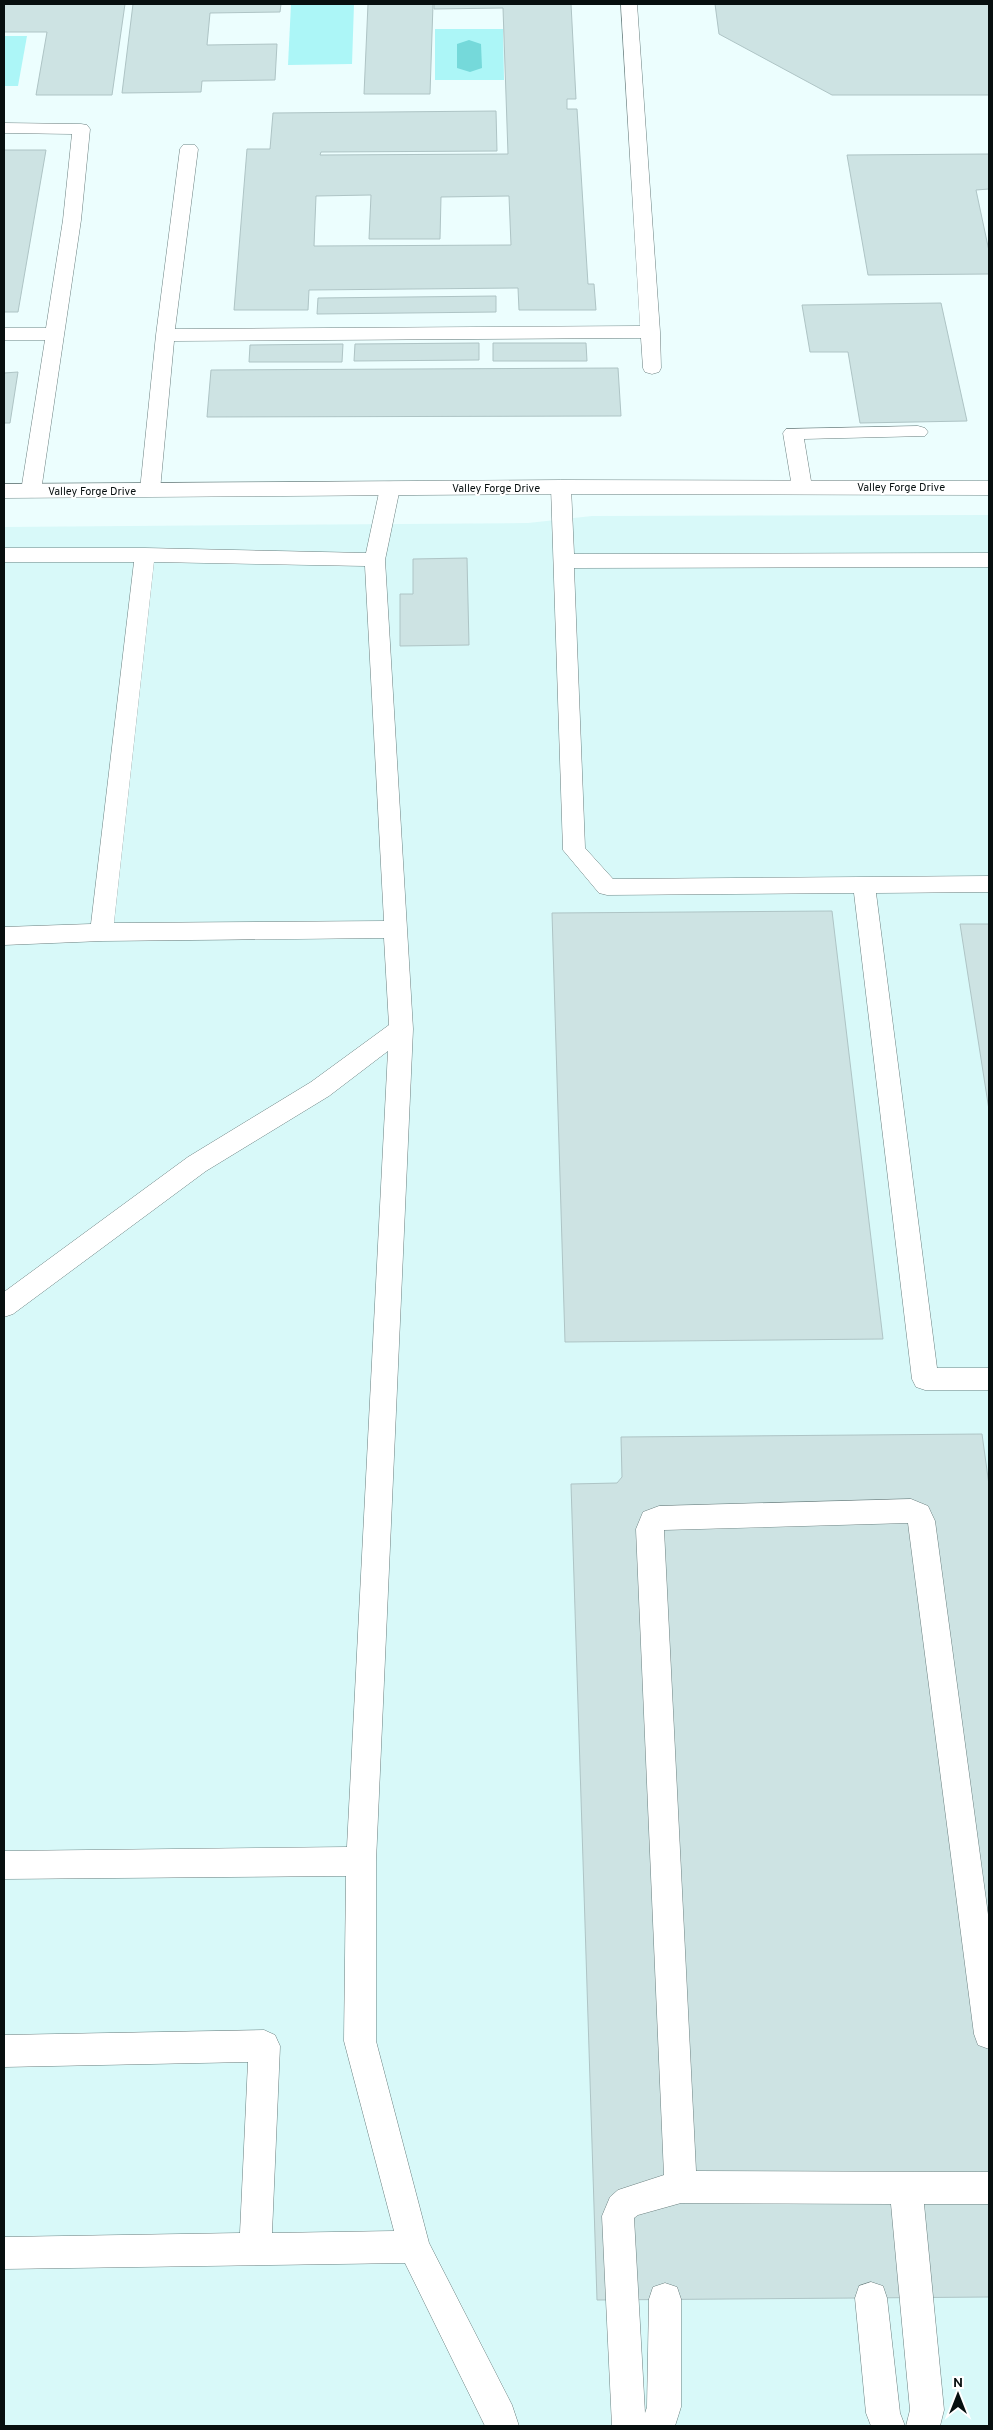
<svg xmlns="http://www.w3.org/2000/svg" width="993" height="2430" viewBox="0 0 993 2430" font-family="Overpass,sans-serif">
	<rect width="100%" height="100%" fill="#ecfefe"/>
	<polygon fill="#d8f9f9" points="989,515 989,2426 4,2426 4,527 528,523 592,516"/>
	<g fill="#acf6f7">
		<polygon points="291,4 354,4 352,64 288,65"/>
		<polygon points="435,29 503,29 504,80 435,80"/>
		<polygon points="4,36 27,36 18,86 4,86"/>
	</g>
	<polygon fill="#75d9da" points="469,40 481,44 482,68 470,72 457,68 457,44"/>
	<g fill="#cde3e3" stroke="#aec4c5" fill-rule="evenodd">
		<polygon points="4,4 125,4 112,95 36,95 47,32 4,32"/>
		<polygon points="133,4 281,4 280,12 210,13 207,45 277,44 275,80 202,81 201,92 122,93"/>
		<polygon points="368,4 433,4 430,94 364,94"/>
		<path d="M434,4H571L576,99H567V109H577L588,284H594L596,310H519L518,288L309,290L308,310H234L247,149H270L273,113L496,111L497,151L321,152L320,155L508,154L503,8L434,9ZM371,195L369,239H440L441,197L509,196L511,245L314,246L316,196Z"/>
		<polygon points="715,4 989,4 989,95 832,95 719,34"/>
		<polygon points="4,150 46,150 18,312 4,312"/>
		<polygon points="989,154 989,189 976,190 989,251 989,274 868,275 847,155"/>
		<polygon points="496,296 496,312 317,314 318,298"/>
		<polygon points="941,303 967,421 860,423 848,352 810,352 802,305"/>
		<polygon points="479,343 479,360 354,361 355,344"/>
		<polygon points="493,343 586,343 587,361 493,361"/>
		<polygon points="343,344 342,362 249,362 250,345"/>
		<polygon points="618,368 621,416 207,417 211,370"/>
		<polygon points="18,372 10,423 4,423 4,373"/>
		<polygon points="467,558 469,645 400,646 400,594 413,594 413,559"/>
		<polygon points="832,911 883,1339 565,1342 552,913"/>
		<polygon points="960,924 989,924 989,1110"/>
		<polygon points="982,1434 989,1485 989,2297 597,2300 571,1484 617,1483 622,1477 621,1437"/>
	</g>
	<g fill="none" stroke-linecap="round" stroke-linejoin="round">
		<defs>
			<g id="lane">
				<polygon points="621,4 637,4 660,332 661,368 659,372 652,374 645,372 643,368 641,338 174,341 160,490 157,495 150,496 143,495 140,490 156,335 180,149 183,145 195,145 198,149 175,329 640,326"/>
				<polygon points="4,123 81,124 87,125 90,129 81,220 41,491 38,496 31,497 24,496 21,491 45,340 4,340 4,328 46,328 63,220 72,134 4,133"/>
				<polygon points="918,426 925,428 928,432 925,436 804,439 812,487 809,492 802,493 795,492 792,487 783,433 786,429"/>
				<polygon points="561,481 568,482 571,487 574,554 989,553 989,567 574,568 585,848 613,879 989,876 989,892 876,893 937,1368 989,1368 989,1390 925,1390 916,1387 912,1379 854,893 607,895 599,893 563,850 551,487 554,482"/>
				<path d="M390,482L397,483L400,488L385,560L413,1029L376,1861V2041L429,2243L512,2405L519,2426H485L405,2263L4,2269V2237L240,2233L248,2062L4,2067V2035L264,2030L275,2035L280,2046L272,2233L394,2231L344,2041L346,1876L4,1879V1851L347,1847L388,1051L329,1096L206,1171L13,1314L4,1317V1292L188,1157L311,1082L389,1025L384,938L102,941L4,945V927L91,924L134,562H4V548H145L366,553L380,488L383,483ZM154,562L365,566L384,921L114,923Z"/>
				<polygon points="911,1499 928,1506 935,1521 989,1922 989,2049 978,2045 974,2034 908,1523 664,1530 696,2171 989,2172 989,2204 924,2204 944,2410 940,2426 906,2426 910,2410 891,2204 681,2203 638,2215 634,2218 645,2413 647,2407 649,2299 653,2287 665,2283 677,2287 681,2299 681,2407 675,2426 612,2426 602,2216 610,2197 618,2190 664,2175 636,1529 643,1512 659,1506"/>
				<polygon points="871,2282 883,2286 887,2298 900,2413 905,2426 871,2426 866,2413 855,2298 859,2286"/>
			</g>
			<polygon id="street" points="561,480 989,481 989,495 561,494 4,498 4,484"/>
		</defs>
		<use href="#lane" stroke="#6b8080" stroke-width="1"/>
		<use href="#street" stroke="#6b8080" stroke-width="1"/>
		<use href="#lane" fill="#fff" fill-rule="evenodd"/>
		<use href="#street" fill="#fff" fill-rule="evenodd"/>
	</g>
	<g text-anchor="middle" stroke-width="4" stroke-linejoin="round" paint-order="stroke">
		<g font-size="11" fill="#070f0f" stroke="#fff">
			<text x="901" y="491">Valley Forge Drive</text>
			<text x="496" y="492">Valley Forge Drive</text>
			<text x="92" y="495">Valley Forge Drive</text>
		</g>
	</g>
	<rect width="993" height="2430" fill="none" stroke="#070f0f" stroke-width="10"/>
	<g transform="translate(958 2395)" stroke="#ffffff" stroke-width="4" paint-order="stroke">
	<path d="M0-4L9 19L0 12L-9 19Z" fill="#070f0f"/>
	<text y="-8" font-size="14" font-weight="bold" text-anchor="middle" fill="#070f0f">N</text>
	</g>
</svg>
